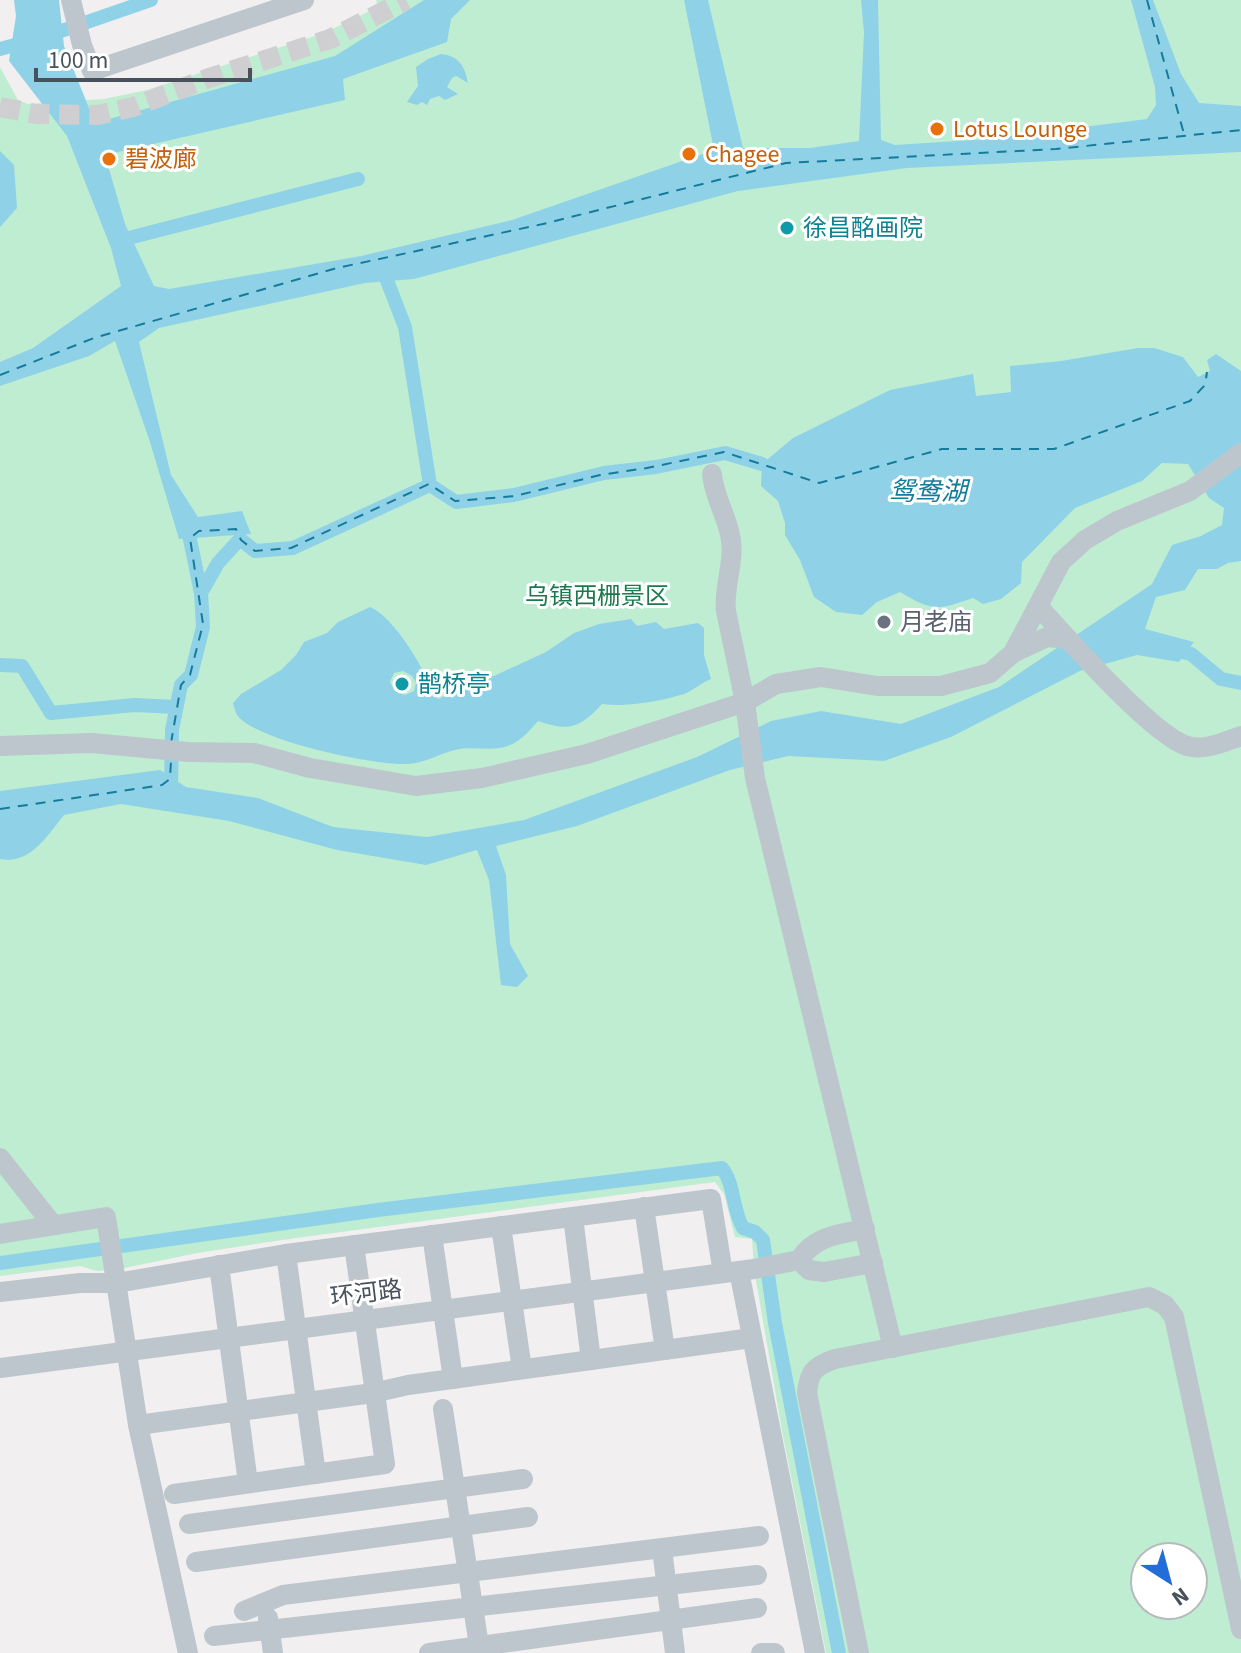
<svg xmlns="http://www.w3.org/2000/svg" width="1241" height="1653" viewBox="0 0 1241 1653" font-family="'Source Sans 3','Noto Sans SC',sans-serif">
	<rect width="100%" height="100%" fill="#f1efef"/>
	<path fill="#bfedd2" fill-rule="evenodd" d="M376,0H1241V1653H826L782,1431L754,1269L752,1239L735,1237L724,1194L715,1182L296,1238L197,1253L115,1270L97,1271L80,1266L0,1276V67L18,100L28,104L104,99L147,90L324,33L378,7ZM1145,1557H1193V1605H1145Z"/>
	<g fill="#8fd2e7" fill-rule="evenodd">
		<polygon points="14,0 59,0 64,46 95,123 335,56 424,0 470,0 451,19 447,42 343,79 345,100 105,155 125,224 154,286 169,289 361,256 512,220 714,150 684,0 708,0 743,148 810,148 859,141 864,33 861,0 878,0 881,140 895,145 989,139 1147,119 1156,105 1155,87 1131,0 1153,0 1181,74 1199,103 1241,106 1241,152 907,168 738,191 414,279 365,283 159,328 139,342 171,475 198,517 242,511 251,534 179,539 150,442 115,341 89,356 0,386 0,362 33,348 121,286 111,248 67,136 9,61 16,16"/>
		<path d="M441,54C459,56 465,66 468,83L456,76L452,78L447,87L458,94L445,100L439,96L430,99L427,105L422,102L417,105L407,102L418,86L416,67L428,59Z"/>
		<polygon points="0,151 14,165 17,208 0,227"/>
		<path d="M1138,348H1154L1183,357L1198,377L1210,371L1207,360L1216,354L1241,371V561L1228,563L1217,569H1198L1185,590L1156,597L1145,629L1194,642L1179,662L1137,655L1080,671L951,737L884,761L788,756L730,770L577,826L496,846L506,875L510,944L528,976L517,987L501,985L489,880L477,850L426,865L337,850L229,821L121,804L64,815C47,836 30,865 0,859V791L160,770L186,787L258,798L333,827L427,837L524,820L697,757L771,721L821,711L901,724L999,687L1152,584L1172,545L1201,536L1222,525L1224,508L1209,498L1188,464L1162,463L1142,481L1075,508L1022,562L1021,583L1001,599L983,604L973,598C938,610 933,612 900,592L877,602L862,615L836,612L814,597L800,560L785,535V523L778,501L761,486L762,464L793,438L890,390L973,374L976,396L1011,392L1010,366L1061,361Z"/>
		<path d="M370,607C393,616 428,672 433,696L439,699L447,694L444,683L458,673L494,676L546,652L574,633L599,624L631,619L637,626L656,622L664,629L698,623L704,628V655L711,679C701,683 692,691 684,694C658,702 628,707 602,704C580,728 569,732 538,721C530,730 521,741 510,745C492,753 473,745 455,750C438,754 425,763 408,764C375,766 256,741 237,715C235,711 234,707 233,703L241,694L281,670L296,655L304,642L327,633L338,622ZM403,671L412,676L416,683L414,691L405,695L395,691L390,682L394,673Z"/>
	</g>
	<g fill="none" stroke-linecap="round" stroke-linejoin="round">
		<g stroke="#8fd2e7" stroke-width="14">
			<polyline points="0,49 38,39 151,0"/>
			<polyline points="117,241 358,179"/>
			<polyline points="381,265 405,327 430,485 456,502 514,495 604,473 656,467 725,453 762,464"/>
			<polyline points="186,520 201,593"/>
			<polyline points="1168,649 1191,654 1221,679 1241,683"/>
			<polyline points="0,665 22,666 51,713 135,705 176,707"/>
			<polyline points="171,788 172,730 181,685 191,675 203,627 201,593 218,563 240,539 255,551 293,548 430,485"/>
			<path d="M0,1263L378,1210L722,1168C735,1185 732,1209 743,1228L755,1232L763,1240L775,1323L839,1653"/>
		</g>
		<g stroke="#147b9b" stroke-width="2" stroke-dasharray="10 8" stroke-linecap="butt">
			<polyline points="1147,0 1184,134"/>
			<polyline points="0,375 94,338 337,268 543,224 786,163 1056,149 1241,130"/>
			<polyline points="171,743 181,685 190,675 203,624 190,538 199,531 236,529 241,540 255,551 291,548 429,484 455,501 515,496 600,475 647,468 724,452 819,483 942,449 1054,449 1190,401 1205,385 1207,372"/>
			<polyline points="0,809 162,785 170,779 171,761"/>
		</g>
		<polyline stroke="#cfcfd1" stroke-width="20" stroke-dasharray="20 10" stroke-linecap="butt" points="0,107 36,114 98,115 133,107 209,78 330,39 406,0"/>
		<g stroke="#bec6cd" stroke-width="20">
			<polyline points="71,0 82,45 92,71 304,0"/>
			<path d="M712,474C714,497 726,514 730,535C736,560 723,586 726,611L745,702L755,778L893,1348"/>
			<path d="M1039,607C1067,638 1152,735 1187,746C1205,751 1224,742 1241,736"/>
			<polyline points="1013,653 1047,637 1068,639"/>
			<polyline points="0,746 92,743 188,752 254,753 310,768 416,786 482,778 587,754 745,702 776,684 821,677 877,686 941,686 990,673 1013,653 1061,562 1085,540 1117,521 1190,491 1241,453"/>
			<polyline points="0,1158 53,1225"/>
			<polyline points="644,1207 665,1350"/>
			<polyline points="573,1217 591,1360"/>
			<polyline points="501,1226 522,1369"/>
			<polyline points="0,1234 106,1217 138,1425 188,1653"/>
			<polyline points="432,1235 453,1379"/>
			<polyline points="286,1254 316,1474"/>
			<polyline points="799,1260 809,1270 824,1272 873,1263"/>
			<polyline points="219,1265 248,1483"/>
			<polyline points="739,1271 815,1653"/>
			<polyline points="0,1292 80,1283 117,1283 286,1254 711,1199 723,1273"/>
			<path d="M0,1368L754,1269L799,1260C815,1236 838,1234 865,1229"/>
			<polyline points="443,1409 479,1646"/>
			<polyline points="138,1425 373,1393 408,1385 752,1338"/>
			<polyline points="174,1494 385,1464 354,1245"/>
			<polyline points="189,1524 523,1479"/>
			<polyline points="662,1549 675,1653"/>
			<polyline points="196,1562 528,1517"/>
			<polyline points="244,1611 283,1595 759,1536"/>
			<polyline points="268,1618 273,1653"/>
			<polyline points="214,1636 757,1575"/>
			<polyline points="429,1653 757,1608"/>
			<polyline points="761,1653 775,1653"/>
			<path d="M859,1653L807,1393C809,1371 815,1366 835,1359L1149,1297L1165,1305L1174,1317L1241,1629"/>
		</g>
	</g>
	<g fill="#e8710a" stroke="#fff" stroke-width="3">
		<circle cx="937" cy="129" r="8"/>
		<circle cx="689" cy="154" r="8"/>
		<circle cx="109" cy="159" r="8"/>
	</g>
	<g fill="#0f9aa8" stroke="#fff" stroke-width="3">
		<circle cx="787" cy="228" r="8"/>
		<circle cx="402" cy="684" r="8"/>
	</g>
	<circle fill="#6b7280" stroke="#fff" stroke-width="3" cx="884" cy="622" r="8"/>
	<g text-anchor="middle" stroke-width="6" stroke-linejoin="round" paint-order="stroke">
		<g font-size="24" fill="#c56008" stroke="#fff" text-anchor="start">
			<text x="953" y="137">Lotus Lounge</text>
			<text x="705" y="162">Chagee</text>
			<text x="125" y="167">碧波廊</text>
		</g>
		<g font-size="24" fill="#0d838f" stroke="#fff" text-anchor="start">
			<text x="803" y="236">徐昌酩画院</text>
			<text x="418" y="692">鹊桥亭</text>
		</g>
		<g font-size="24" fill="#1c794d" stroke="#fff">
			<text x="597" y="604">乌镇西栅景区</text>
		</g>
		<g font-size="24" fill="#5b616d" stroke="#fff" text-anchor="start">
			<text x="900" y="630">月老庙</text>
		</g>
		<g font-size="24" fill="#48515b" stroke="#fff">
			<text transform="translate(366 1293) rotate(-7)" y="8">环河路</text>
		</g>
		<g font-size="26" font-style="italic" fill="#147b9b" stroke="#fff">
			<text x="928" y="500">鸳鸯湖</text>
		</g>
	</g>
	<g transform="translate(1169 1581) rotate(144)"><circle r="38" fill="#ffffff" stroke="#b6b9bd" stroke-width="2"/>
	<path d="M0-6L14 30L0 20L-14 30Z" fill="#226dd8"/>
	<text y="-12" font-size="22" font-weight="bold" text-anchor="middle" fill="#48515b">N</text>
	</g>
	<path d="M36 68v12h214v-12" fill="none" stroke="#48515b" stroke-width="4"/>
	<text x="48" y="68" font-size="24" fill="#48515b" stroke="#ffffff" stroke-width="6" paint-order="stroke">100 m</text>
</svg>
